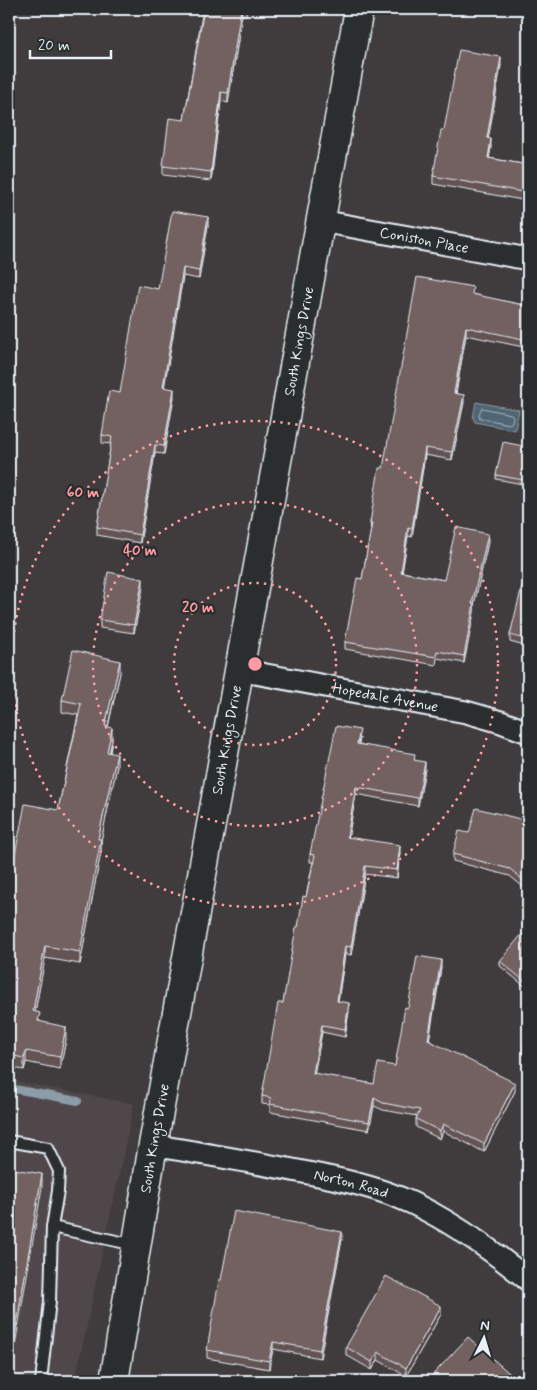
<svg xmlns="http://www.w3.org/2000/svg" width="537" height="1390" viewBox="0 0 537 1390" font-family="Mynerve,sans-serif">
	<rect width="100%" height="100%" fill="#403c3d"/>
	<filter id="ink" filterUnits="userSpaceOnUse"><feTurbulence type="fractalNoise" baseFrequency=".02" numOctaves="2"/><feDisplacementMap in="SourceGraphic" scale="10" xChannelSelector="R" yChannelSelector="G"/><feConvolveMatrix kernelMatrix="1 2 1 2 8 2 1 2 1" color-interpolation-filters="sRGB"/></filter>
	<g filter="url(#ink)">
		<polygon fill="#4f4748" points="9,1080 134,1104 75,1381 9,1381"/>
		<polygon fill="#4f6573" stroke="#8c9da8" points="476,402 519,410 515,430 475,422 473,418"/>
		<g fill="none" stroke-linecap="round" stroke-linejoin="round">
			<polygon stroke="#abb9c3" stroke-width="1" points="482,408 511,414 513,416 512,422 509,424 480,418 479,415"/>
			<polyline stroke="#8c9da8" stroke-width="8" points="9,1088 78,1101"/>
			<defs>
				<g id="lane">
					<polyline points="9,1141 48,1148 59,1171 58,1191 52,1227 135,1245"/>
					<polyline points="41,1381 50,1301 52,1227"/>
				</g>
				<g id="street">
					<path id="s1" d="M321,221L528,259"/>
					<path id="s2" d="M239,670L466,712L501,722L528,732"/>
					<path id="s3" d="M153,1145C203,1154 253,1162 303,1172C340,1179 377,1187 412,1203C454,1223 493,1251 528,1280"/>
				</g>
				<g id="secondary">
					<path id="s4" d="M114,1381L153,1145L359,9"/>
				</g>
			</defs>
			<use href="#lane" stroke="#e8f1f8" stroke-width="14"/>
			<use href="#street" stroke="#e8f1f8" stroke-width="25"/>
			<use href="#secondary" stroke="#e8f1f8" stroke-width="31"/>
			<use href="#lane" stroke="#2a2d2e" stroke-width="10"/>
			<use href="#street" stroke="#2a2d2e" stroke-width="21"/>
			<use href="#secondary" stroke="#2a2d2e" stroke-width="28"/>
		</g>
		<g fill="#635353" stroke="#e8f1f8">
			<polygon points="200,9 247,9 246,15 242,15 228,103 221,101 211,181 163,175 163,166 184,120 203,9"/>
			<polygon points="501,65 488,139 491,147 489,158 528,165 528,201 433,184 433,176 444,130"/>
			<polygon points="208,225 199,279 183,276 164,387 174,397 164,454 155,453 140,543 97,535 97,527 111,444 102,443 102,435 120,393 158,289"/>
			<polygon points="473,295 528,306 528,348 466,335 456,394 464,402 452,460 425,455 412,537 408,536 402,572 444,580 488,542 474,605 474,612 464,663 437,658 436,665 345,649 345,642 362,579 371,530 370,523 383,468"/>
			<polygon points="528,447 528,485 496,479 496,475"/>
			<polygon points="528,505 528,525 524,523 524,516"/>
			<polygon points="528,571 528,647 510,642 510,635"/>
			<polygon points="143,587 134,633 100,628 100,620"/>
			<polygon points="120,673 108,727 112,740 110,753 117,766 101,840 101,851 80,964 45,958 35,1012 40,1022 66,1039 60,1069 26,1062 24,1070 9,1067 9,885 58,810 78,715 62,712 62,700"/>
			<polygon points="360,738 359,744 415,760 425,769 418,806 356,794 348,838 400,853 397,878 365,874 351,955 345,954 338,1001 349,1011 345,1037 322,1032 314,1074 374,1084 395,1066 408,1008 441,968 429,1040 515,1091 484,1152 443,1131 440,1139 416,1127 416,1119 417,1116 383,1110 374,1106 369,1130 270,1112 270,1105 262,1104 262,1096 283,1003 298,927 306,897 313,862 310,862 310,854"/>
			<polygon points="528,821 528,891 510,876 453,861 453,854 469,833"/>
			<polygon points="528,938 528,989 500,966 500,961"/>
			<polygon points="528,1040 528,1058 523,1054 523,1046"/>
			<polygon points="528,1152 528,1169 524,1166 524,1158"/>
			<polygon points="342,1239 320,1358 273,1349 269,1369 207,1358 207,1350 221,1280"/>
			<polygon points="441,1314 406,1376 378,1360 372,1370 346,1355 346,1347"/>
		</g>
		<g fill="#504343" stroke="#e8f1f8">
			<polygon points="241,9 242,15 228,103 228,93"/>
			<polygon points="501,57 501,65 487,146 487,138"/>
			<polygon points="221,92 221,101 211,181 211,172"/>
			<polygon points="491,139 491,147 488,166 488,158"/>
			<polygon points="208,217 208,225 199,279 199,271"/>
			<polygon points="183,268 183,276 163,395 163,387"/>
			<polygon points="466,327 466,335 454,401 454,393"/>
			<polygon points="174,389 174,397 164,454 164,446"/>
			<polygon points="464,395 464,402 452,460 452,452"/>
			<polygon points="155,445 155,453 140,543 140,535"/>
			<polygon points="425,448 425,455 412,537 412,529"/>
			<polygon points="408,528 408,536 401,579 401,572"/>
			<polygon points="488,534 488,542 474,605 474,612 464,663 464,656 472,604"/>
			<polygon points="143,579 143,587 134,633 134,625"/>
			<polygon points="120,661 120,673 105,738 105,726"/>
			<polygon points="112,728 112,740 107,764 107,752"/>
			<polygon points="117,754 117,766 101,840 101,851 80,964 80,952 98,839"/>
			<polygon points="425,762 425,769 418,806 418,798"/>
			<polygon points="356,787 356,794 347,845 347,837"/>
			<polygon points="400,845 400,853 397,878 397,870"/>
			<polygon points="365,866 365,874 351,955 351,947"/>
			<polygon points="45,946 45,958 33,1023 33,1011"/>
			<polygon points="345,946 345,954 337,1008 337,1001"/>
			<polygon points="441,960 441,968 428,1047 428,1040"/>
			<polygon points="349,1003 349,1011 345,1037 345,1029"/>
			<polygon points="322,1025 322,1032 313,1081 313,1073"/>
			<polygon points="66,1027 66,1039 60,1069 60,1057"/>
			<polygon points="26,1051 26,1062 24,1070 24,1058"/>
			<polygon points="515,1083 515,1091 484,1152 484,1144"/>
			<polygon points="374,1098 374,1106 369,1130 369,1122"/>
			<polygon points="443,1124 443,1131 440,1139 440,1131"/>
			<polygon points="42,1174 42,1187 9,1381 9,1370"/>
			<polygon points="342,1232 342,1239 320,1358 320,1350"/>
			<polygon points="441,1306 441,1314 406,1376 406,1368"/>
			<polygon points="273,1342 273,1349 269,1369 269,1361"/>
			<polygon points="378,1352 378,1360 372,1370 372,1362"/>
		</g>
		<g fill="#736060" stroke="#e8f1f8">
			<polygon points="204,9 241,9 228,93 221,92 211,172 163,166 169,118 184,120"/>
			<polygon points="459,50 501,57 487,138 491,139 488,158 528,165 528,193 433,176 441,130 444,130"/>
			<polygon points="172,211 208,217 199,271 183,268 163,387 174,389 164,446 155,445 140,535 97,527 112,437 102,435 109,391 120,393 138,285 158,289"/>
			<polygon points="417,277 473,287 472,294 528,306 528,340 466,327 454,393 464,395 452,452 425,448 412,529 408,528 401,572 444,580 456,527 488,534 472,604 474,604 464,656 437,651 436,657 345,642 357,578 362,579 372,523 370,523 379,468 383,468"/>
			<polygon points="503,442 528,447 528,481 496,475"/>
			<polygon points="528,505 528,518 524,516"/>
			<polygon points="526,570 528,571 528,640 510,635"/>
			<polygon points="108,572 143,579 134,625 100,620"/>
			<polygon points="73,650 120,661 105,726 112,728 107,752 117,754 98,839 101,839 80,952 45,946 33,1011 40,1013 38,1021 66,1027 60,1057 26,1051 24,1058 9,1055 9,885 25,804 58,810 81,704 62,700"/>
			<polygon points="336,726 360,730 357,744 415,754 414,760 425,762 418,798 356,787 347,837 400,845 397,870 365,866 351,947 345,946 337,1001 349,1003 345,1029 322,1025 313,1073 374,1084 378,1063 395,1066 405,1007 408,1008 417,956 441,960 428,1040 515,1083 484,1144 443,1124 440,1131 416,1119 420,1110 383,1103 374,1098 369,1122 270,1104 271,1098 262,1096 278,1003 283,1003 296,927 298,927 303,896 306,897 315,855 310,854"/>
			<polygon points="476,808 528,821 528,884 510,869 453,854 459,831 469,833"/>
			<polygon points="522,934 528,938 528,984 500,961"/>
			<polygon points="528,1040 528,1050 523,1046"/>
			<polygon points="528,1152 528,1161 524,1158"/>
			<polygon points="9,1168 42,1174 9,1370"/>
			<polygon points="234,1211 342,1232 320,1350 273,1342 269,1361 207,1350 219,1280 221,1280"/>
			<polygon points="386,1276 441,1306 406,1368 378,1352 372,1362 346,1347"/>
			<polygon points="468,1337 517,1380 516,1381 427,1381"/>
		</g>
	</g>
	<g fill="none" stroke="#ff9aa2" stroke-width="2.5" stroke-dasharray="2.5 5">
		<circle cx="255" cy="664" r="81"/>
		<circle cx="255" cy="664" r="162"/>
		<circle cx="255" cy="664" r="243"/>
	</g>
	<g text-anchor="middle" stroke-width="4.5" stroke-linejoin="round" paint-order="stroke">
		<g font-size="15" fill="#e8f1f8" stroke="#2a2d2e">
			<text dy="5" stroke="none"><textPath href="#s1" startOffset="105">Coniston Place</textPath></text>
			<text dy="5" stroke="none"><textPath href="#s4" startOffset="1056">South Kings Drive</textPath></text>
			<text dy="5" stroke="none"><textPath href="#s2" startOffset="149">Hopedale Avenue</textPath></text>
			<text dy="5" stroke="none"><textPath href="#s4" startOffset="651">South Kings Drive</textPath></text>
			<text dy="5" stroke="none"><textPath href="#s4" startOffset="246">South Kings Drive</textPath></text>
			<text dy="5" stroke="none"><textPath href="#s3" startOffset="202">Norton Road</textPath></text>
		</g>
	</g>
	<circle cx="255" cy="664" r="8" fill="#ff9aa2" stroke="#2a2d2e" stroke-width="2.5"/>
	<g font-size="15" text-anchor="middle" font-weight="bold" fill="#ff9aa2" stroke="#2a2d2e" stroke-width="4.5" stroke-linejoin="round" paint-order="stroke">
		<text x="83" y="497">60 m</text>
		<text x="140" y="555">40 m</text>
		<text x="198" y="612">20 m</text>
	</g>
	<rect width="537" height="1390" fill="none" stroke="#2a2d2e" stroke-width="30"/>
	<rect x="15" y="15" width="507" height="1360" fill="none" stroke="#e8f1f8" stroke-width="2" filter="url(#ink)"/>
	<g transform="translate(484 1338) rotate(5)" stroke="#2a2d2e" stroke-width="4" paint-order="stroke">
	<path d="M0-4L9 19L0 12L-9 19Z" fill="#e8f1f8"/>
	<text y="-8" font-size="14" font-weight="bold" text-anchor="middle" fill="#e8f1f8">N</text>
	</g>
	<path d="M30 50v8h81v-8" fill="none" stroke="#e8f1f8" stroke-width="2.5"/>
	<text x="38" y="50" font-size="15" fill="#e8f1f8" stroke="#2a2d2e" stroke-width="4" paint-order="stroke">20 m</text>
</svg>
